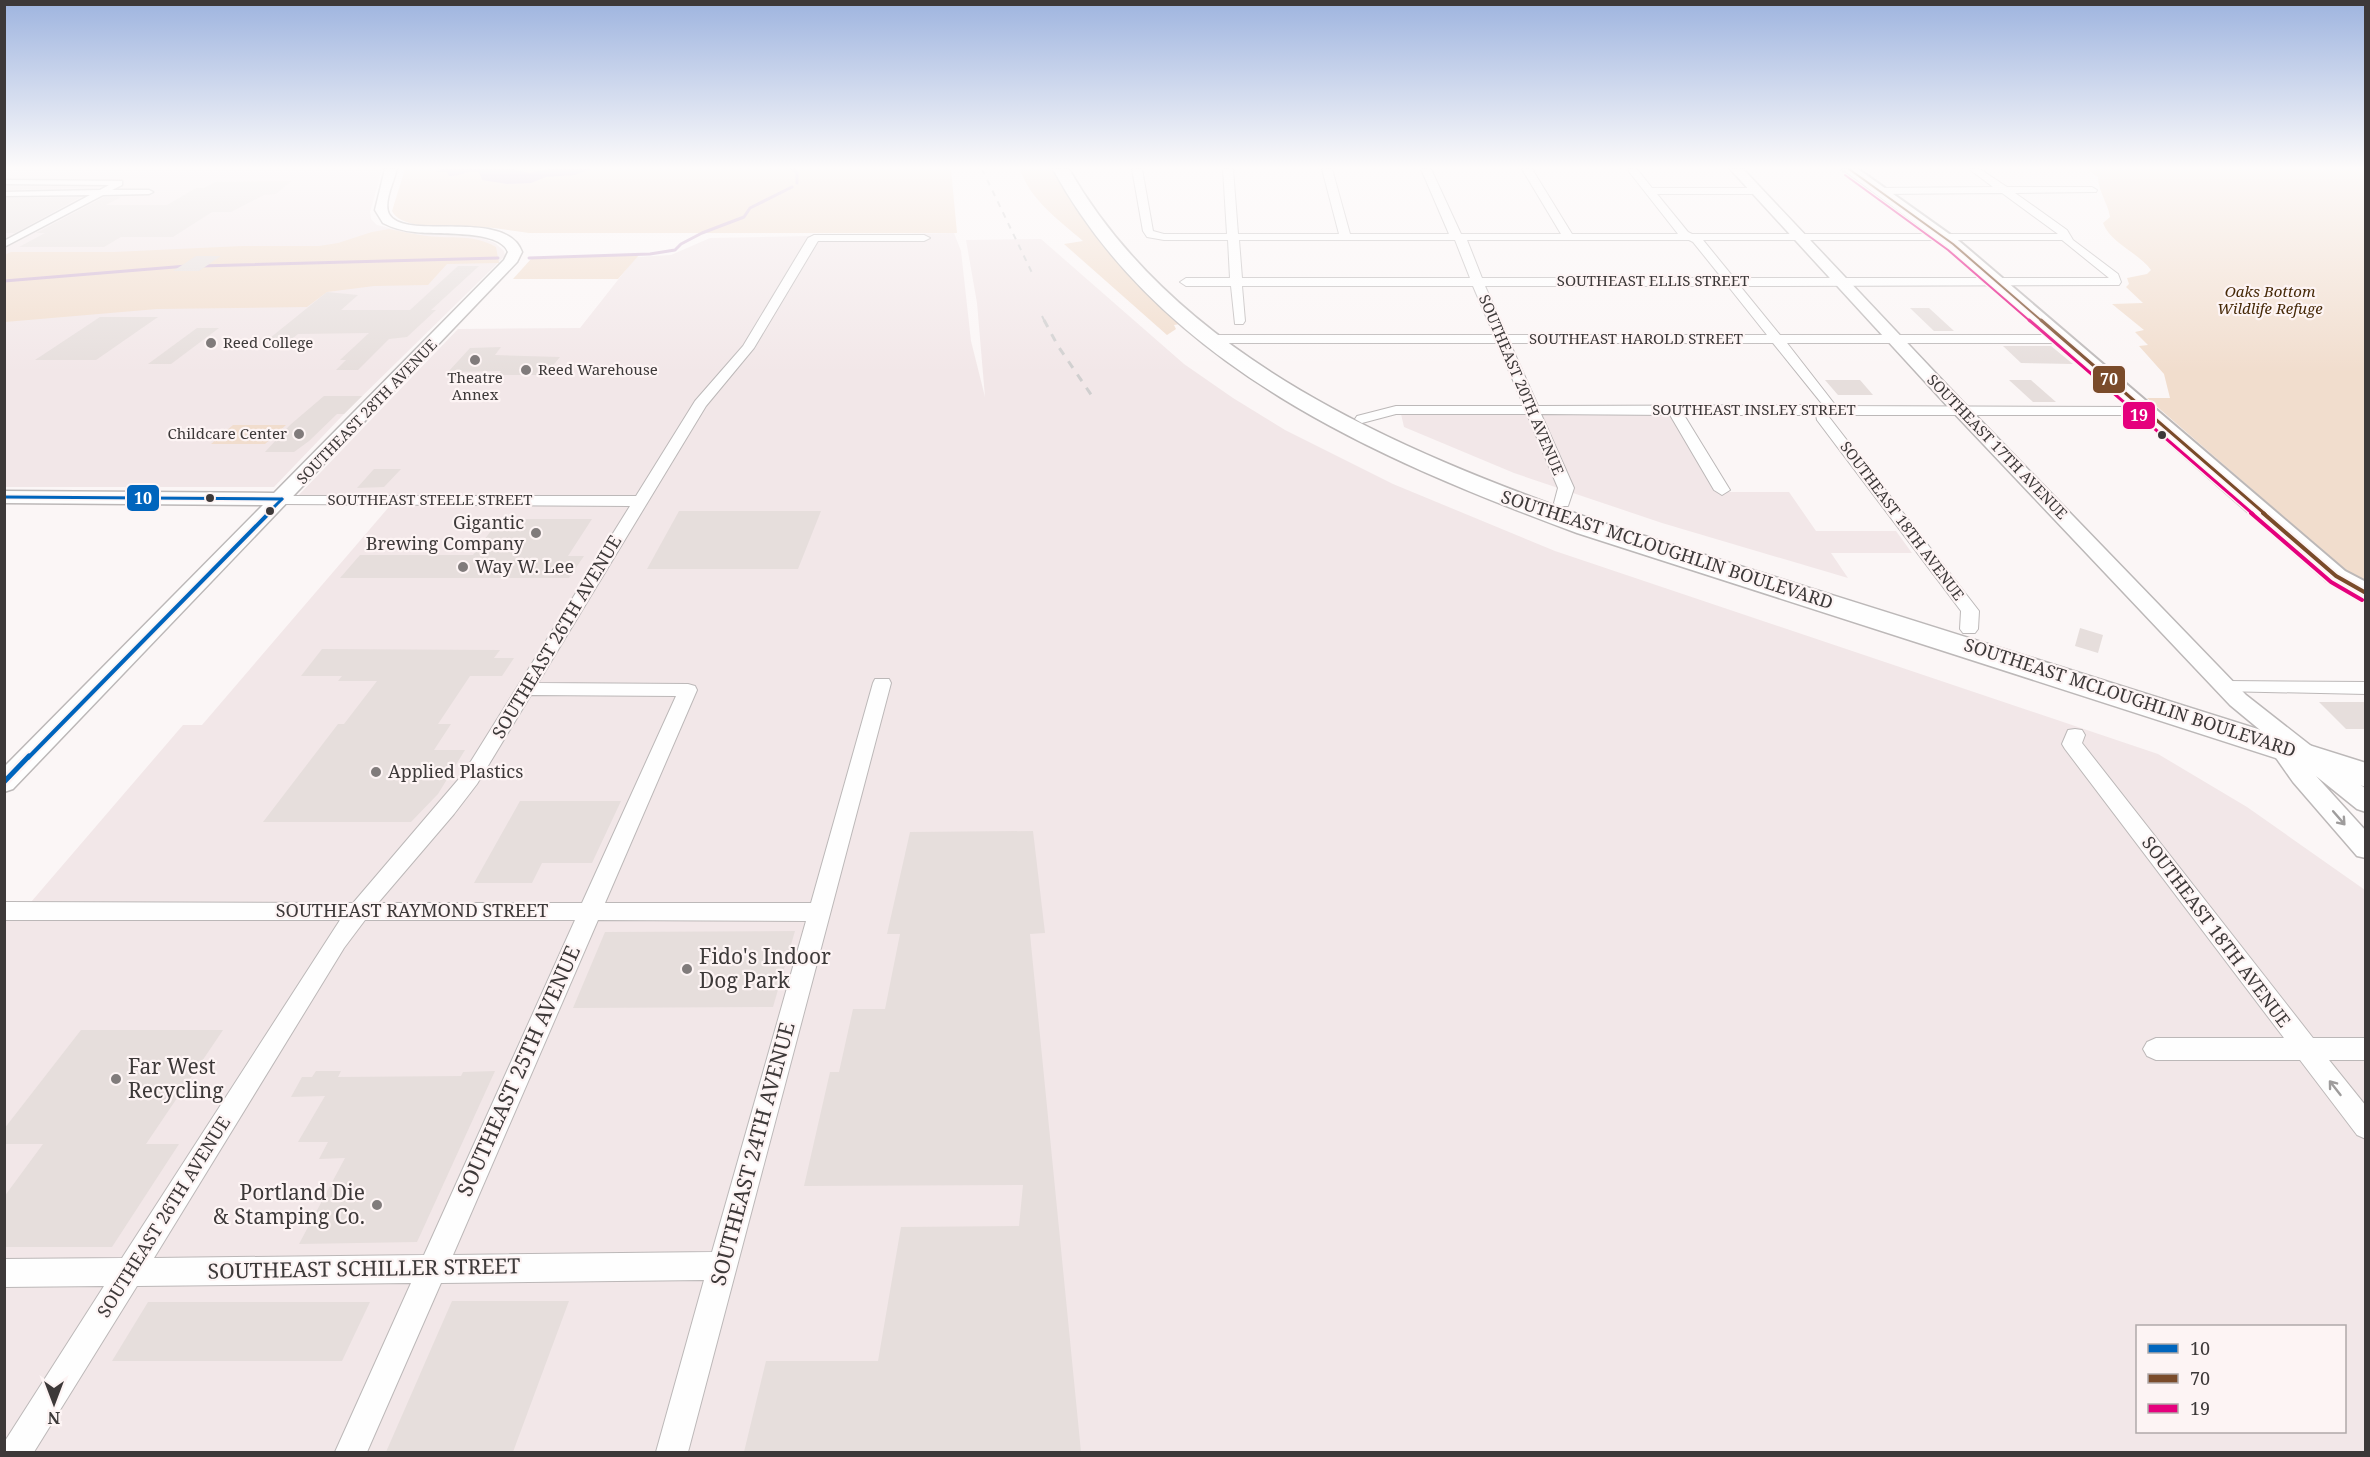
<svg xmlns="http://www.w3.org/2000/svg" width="2370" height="1457" viewBox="0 0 2370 1457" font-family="'Noto Serif',serif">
	<rect width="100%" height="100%" fill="#fbf6f6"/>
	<g fill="#f2e7e8" fill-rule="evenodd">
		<polygon points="5,169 382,169 370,212 371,219 377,225 406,232 479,237 495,243 504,251 505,256 344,414 274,487 5,487"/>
		<path d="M954,233L961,251L971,341L985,397L977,303L966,240L1041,239L1184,364L1233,398L1285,430L1393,484L1555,551L2158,754L2247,807L2365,890V1452H5L4,909H25L183,725H202L394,501L294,500L458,329L580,328L636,257L671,255L710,238ZM2138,1326H2344V1432H2138Z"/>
		<polygon points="1401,414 1679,415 1725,492 1789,492 1816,531 1896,531 1912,553 1831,553 1848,578 1662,523 1514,473 1404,427"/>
	</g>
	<g fill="#f1ddcd">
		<path d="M405,169H951L957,233H529C514,231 498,228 482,227C462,226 401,232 392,211Z"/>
		<path d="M1020,169H1053C1086,227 1131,278 1180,324L1174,325L1176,329L1167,335L1064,244L1083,241C1059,220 1030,200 1020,169Z"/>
		<path d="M2099,169H2365V583L2345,570L2147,398H2170L2164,374L2139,346L2148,345L2135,332L2144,330L2112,304L2143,303L2126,287L2129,284L2127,278L2147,274L2151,270C2138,252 2111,244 2103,223L2110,217C2108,203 2098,191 2098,177L2089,171Z"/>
		<path d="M389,229C402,232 414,234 427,236C451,239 474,234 496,247L499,263L447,264L428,285L374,286L327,292L307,307L157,309L5,322L4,255L11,252H114L242,246H319L338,243L372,232Z"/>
		<polygon points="639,255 618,279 513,279 531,259"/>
		<polygon points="233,425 286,425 265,444 211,444"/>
	</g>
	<path fill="#cfb3d1" d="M442,169H513L529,173L549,169H591L575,175L546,177L531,183L507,184L482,180L479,172C467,169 461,177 449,176L447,172H436Z"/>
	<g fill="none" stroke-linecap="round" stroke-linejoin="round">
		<g stroke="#cfb3d1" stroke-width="3">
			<polyline points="792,169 797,173 797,183"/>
			<polyline points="529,258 650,254 675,250 681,244 702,233 744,217 750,208 792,187"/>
			<polyline points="200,266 498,258"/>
			<polyline points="4,281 187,266"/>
		</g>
	</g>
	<g fill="#e6dedc">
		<polygon points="291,181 276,194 264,195 231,212 212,212 173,237 121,237 104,247 19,247 45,233 36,233 104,197 121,197 106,205 167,205 196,188 204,188 215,182"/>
		<polygon points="4,186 100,187 4,190"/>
		<polygon points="81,197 15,233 4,233 4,198"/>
		<polygon points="196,256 221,256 199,271 173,271"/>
		<polygon points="458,266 479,266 431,310 436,310 407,337 389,339 358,370 336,370 346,360 340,360 369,333 298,334 293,338 270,338 327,292 358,295 341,310 410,310"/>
		<polygon points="1910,308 1929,308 1954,331 1934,331"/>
		<polygon points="100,317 158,317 96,360 35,360"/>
		<polygon points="197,328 219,328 171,364 148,364"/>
		<polygon points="2003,346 2051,346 2073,364 2021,363"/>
		<polygon points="501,347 495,355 560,357 545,375 498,375 501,371 448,372 470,348"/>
		<polygon points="1825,380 1860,380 1873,395 1838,395"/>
		<polygon points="2009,380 2031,380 2056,402 2033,402"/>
		<polygon points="324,396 362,396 344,414 337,414 309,441 294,452 265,452 290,425"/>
		<polygon points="374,469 401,469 384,487 357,488"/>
		<polygon points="679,511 821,511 798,569 647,569"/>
		<polygon points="525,519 592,519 568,556 584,556 569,578 340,578 360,555 473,555 493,528 518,528"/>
		<polygon points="2080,628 2103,635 2098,653 2075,646"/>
		<polygon points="322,649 500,650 494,658 514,658 502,676 470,676 438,724 451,724 434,750 465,750 438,794 411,822 263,822 338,724 344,724 377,681 338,681 342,676 301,676"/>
		<polygon points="2319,702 2366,702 2366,729 2346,729"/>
		<polygon points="520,801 621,801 592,863 542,863 532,883 474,883"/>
		<polygon points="1033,831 1045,933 1030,934 1081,1452 744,1452 766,1361 878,1361 901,1227 1019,1226 1023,1185 804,1186 830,1072 839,1072 853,1009 885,1009 900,934 887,934 910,832"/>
		<polygon points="795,931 773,1007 573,1008 605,932"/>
		<polygon points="81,1030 223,1030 146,1144 179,1144 112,1247 4,1247 4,1197 43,1144 4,1144 4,1129"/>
		<polygon points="316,1071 341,1071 338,1077 461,1076 463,1072 495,1071 417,1242 299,1244 345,1158 319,1159 328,1142 298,1142 325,1096 291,1097 302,1077 312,1077"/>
		<polygon points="452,1301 569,1301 513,1452 386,1452"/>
		<polygon points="148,1302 370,1302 342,1361 112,1361"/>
	</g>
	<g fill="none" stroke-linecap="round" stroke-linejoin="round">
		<defs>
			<polygon id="pedestrian" points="4,180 119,181 122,181 122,185 112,190 149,190 153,192 149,194 103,195 4,247 4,241 90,195 4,196 4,192 100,190 109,185 4,184"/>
			<g id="minor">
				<path d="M1132,169H1142L1153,231L1164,234H1227L1223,169H1233L1238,234H1339L1322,169H1332L1350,234H1449L1421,169H1431L1461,234H1561L1522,169H1532L1572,234H1678L1627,169H1637L1652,188H1757L1762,191L1757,194H1657L1688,232L1692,234H2058L2002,193L1880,194L1875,191L1880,188L1993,187L1969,169H1980L2007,187H2092L2097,190L2096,192L2015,193L2067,230L2073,240L2118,274L2121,282L2119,285L1740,286L1780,335H2061L2067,339L2061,343H1787L1836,406L2147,407L2154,411L2147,415H1831L1829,417L1979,611L1978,629L1975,633H1963L1960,629L1961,611L1817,420L1816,415H1684L1730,490L1722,495L1714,490L1670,415L1541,414L1574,488L1568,506H1556L1554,503L1558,488L1527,414H1396L1362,423L1355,419L1357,416L1396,406H1524L1497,343H1210L1204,339L1210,335H1494L1473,286H1242L1245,321L1243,324H1235L1231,286H1186L1180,282L1186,278H1230L1228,240H1164L1147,237L1143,231ZM1239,240H1455L1470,278H1242ZM1467,240H1689L1693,242L1722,278H1482ZM1703,240H2062L2109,278H1734ZM1485,286H1728L1767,335H1507ZM1510,343H1773L1823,405L1538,406Z"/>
				<path d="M814,235H924L930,238L924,241H818L754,348L706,406L538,683L688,684L695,686L697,690L605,903H811L873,683L875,679H889L891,683L688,1452H656L704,1280L441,1283L367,1452H335L411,1283L137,1286L34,1452H4L5,1441L104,1286L4,1287V1259L122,1258L340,920H4V902L353,903L463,774L630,506L282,504L274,499L277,496H636L695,401L743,346L808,238ZM531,695L676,696L582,903H378L454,814L477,784ZM365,920H575L424,1255L154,1258L344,948ZM598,920L806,921L712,1252L453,1255Z"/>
				<polygon points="2226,681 2366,682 2366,694 2219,691 2217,687 2219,683"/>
				<polygon points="2075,729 2082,730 2085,735 2082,743 2313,1038 2366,1038 2366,1060 2329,1060 2366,1106 2366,1139 2357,1135 2300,1060 2156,1060 2147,1056 2143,1049 2147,1042 2156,1038 2284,1038 2065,749 2062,744 2068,730"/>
			</g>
			<g id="tertiary">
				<path d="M385,169H397C394,181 383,203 389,214C404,242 506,207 522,252L517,262L13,789L4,792V767L263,505L4,503V491L274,493L504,260L508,252C500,229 436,235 415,232C403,231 393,228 383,223L375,210Z"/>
				<polygon points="1730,169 1743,169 1962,401 2246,695 2366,789 2366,812 2357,809 2316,776 2366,831 2366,858 2357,856 2293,782 2267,745 2271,739 2230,705 1950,409"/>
			</g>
			<polygon id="secondary" points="1842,169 1858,169 1959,241 2345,571 2366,582 2366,600 2357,598 2327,581 1947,247"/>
			<path id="trunk" d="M1053,169H1069C1178,359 1400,451 1597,521L2366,763V787L1577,533C1377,459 1160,366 1053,169Z"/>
		</defs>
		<use href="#pedestrian" stroke="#bcb8b8" stroke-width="3"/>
		<use href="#minor" stroke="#bcb8b8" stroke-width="2"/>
		<use href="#tertiary" stroke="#bcb8b8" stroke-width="3"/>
		<use href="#secondary" stroke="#bcb8b8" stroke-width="4"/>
		<use href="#trunk" stroke="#bcb8b8" stroke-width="3"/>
		<use href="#pedestrian" fill="#fefefe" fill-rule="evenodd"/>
		<use href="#minor" fill="#fefefe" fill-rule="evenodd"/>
		<use href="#tertiary" fill="#fefefe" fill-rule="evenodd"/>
		<use href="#secondary" fill="#fefefe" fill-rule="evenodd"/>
		<use href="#trunk" fill="#fefefe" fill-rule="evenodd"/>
		<g stroke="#d0cfcf" stroke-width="2" stroke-dasharray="6 6" stroke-linecap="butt">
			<polyline points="982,169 1034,277"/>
			<polyline points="1042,316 1045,322"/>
		</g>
		<polyline stroke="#d0cfcf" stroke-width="3" stroke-dasharray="8 8" stroke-linecap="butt" points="1044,320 1058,346 1092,396"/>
		<defs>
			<g id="bus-1-far2">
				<polyline points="4,497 282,499"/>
				<polyline points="267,514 282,499"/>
			</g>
			<polyline id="bus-1-far1" points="28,758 269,513"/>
			<polyline id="bus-1" points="4,782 29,756"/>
			<polyline id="bus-2-far2" points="1849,169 1953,244 2043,322"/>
			<polyline id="bus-2-far1" points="2041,320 2265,514"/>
			<polyline id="bus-2" points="2263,513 2336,576 2366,593"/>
			<polyline id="bus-3-far2" points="1845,175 1948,250 2031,322"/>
			<polyline id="bus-3-far1" points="2029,320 2253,514"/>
			<polyline id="bus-3" points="2251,513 2331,582 2362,600"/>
		</defs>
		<use href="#bus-1-far2" stroke="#fdf4f4" stroke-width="6"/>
		<use href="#bus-1-far1" stroke="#fdf4f4" stroke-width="8"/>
		<use href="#bus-1" stroke="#fdf4f4" stroke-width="10"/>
		<use href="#bus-2-far2" stroke="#fdf4f4" stroke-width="4.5"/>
		<use href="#bus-2-far1" stroke="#fdf4f4" stroke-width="6"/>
		<use href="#bus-2" stroke="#fdf4f4" stroke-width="8"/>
		<use href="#bus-3-far2" stroke="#fdf4f4" stroke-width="4.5"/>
		<use href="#bus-3-far1" stroke="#fdf4f4" stroke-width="6"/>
		<use href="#bus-3" stroke="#fdf4f4" stroke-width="8"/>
		<use href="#bus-1-far2" stroke="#0065bd" stroke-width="3"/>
		<use href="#bus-1-far1" stroke="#0065bd" stroke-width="4"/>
		<use href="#bus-1" stroke="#0065bd" stroke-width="5"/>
		<use href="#bus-2-far2" stroke="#7a4b2a" stroke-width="2"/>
		<use href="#bus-2-far1" stroke="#7a4b2a" stroke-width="3"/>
		<use href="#bus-2" stroke="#7a4b2a" stroke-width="4"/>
		<use href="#bus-3-far2" stroke="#e5007d" stroke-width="2"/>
		<use href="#bus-3-far1" stroke="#e5007d" stroke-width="3"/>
		<use href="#bus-3" stroke="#e5007d" stroke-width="4"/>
	</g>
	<defs><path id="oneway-shaft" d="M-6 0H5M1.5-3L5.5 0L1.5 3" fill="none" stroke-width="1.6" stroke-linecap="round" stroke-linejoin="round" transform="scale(1.5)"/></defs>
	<g stroke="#9e9c9c">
		<use href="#oneway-shaft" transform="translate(2339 818) rotate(49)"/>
		<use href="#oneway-shaft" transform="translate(2335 1088) rotate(-128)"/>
	</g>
	<linearGradient id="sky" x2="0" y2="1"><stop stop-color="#9eb4df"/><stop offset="0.45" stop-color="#fdfbfb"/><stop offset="1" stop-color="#fdfbfb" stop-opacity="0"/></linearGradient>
	<rect width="2370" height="373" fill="url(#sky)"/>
	<g fill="#807b7b" stroke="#fdf4f4" stroke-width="2">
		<circle cx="211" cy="343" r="6"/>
		<circle cx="475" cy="360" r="6"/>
		<circle cx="526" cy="370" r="6"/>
		<circle cx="299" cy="434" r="6"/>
		<circle cx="536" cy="533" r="6"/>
		<circle cx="463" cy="567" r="6"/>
		<circle cx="376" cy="772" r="6"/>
		<circle cx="687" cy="969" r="6"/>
		<circle cx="116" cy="1079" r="6"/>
		<circle cx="377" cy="1205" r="6"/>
	</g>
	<g fill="#3d3939" stroke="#fdf4f4" stroke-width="2">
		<circle cx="2162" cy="435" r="5"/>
		<circle cx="210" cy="498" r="5"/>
		<circle cx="270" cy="511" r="5"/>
	</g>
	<g text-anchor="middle" stroke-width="4.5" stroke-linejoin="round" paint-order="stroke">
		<g font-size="15" fill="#3d3939" stroke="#fdf4f4">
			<text x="1653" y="286">SOUTHEAST ELLIS STREET</text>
			<text x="1636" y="344">SOUTHEAST HAROLD STREET</text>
			<text transform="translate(1521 385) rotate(67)" y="5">SOUTHEAST 20TH AVENUE</text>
			<text x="1754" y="415">SOUTHEAST INSLEY STREET</text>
			<text transform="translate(367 412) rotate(-46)" y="5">SOUTHEAST 28TH AVENUE</text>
			<text transform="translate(1997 447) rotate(46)" y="5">SOUTHEAST 17TH AVENUE</text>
			<text x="430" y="505">SOUTHEAST STEELE STREET</text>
			<text transform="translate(1902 521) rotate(53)" y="5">SOUTHEAST 18TH AVENUE</text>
		</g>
		<g font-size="15" font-style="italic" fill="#462907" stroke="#fdf4f4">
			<text x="2270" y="297">Oaks Bottom<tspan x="2270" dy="17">Wildlife Refuge</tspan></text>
		</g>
		<g font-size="15" fill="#3d3939" stroke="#fdf4f4" text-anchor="start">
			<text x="223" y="348">Reed College</text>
			<text x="538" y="375">Reed Warehouse</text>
			<text x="475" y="383" text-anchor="middle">Theatre<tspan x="475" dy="17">Annex</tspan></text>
			<text x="287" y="439" text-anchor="end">Childcare Center</text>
		</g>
		<g font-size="18" fill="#3d3939" stroke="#fdf4f4" text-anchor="start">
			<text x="524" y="529" text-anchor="end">Gigantic<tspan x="524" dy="21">Brewing Company</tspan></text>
			<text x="475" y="573">Way W. Lee</text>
			<text x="388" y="778">Applied Plastics</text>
		</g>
		<g font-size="18" fill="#3d3939" stroke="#fdf4f4">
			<text transform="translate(1667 550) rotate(18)" y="6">SOUTHEAST MCLOUGHLIN BOULEVARD</text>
			<text transform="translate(557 637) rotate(-59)" y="6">SOUTHEAST 26TH AVENUE</text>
			<text transform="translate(2130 698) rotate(18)" y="6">SOUTHEAST MCLOUGHLIN BOULEVARD</text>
			<text x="412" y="917">SOUTHEAST RAYMOND STREET</text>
			<text transform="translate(2216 932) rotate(53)" y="6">SOUTHEAST 18TH AVENUE</text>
			<text transform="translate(164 1217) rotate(-58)" y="6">SOUTHEAST 26TH AVENUE</text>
		</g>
		<g font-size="21" fill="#3d3939" stroke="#fdf4f4" text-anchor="start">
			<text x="699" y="964">Fido's Indoor<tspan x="699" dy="24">Dog Park</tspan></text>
			<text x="128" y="1074">Far West<tspan x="128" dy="24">Recycling</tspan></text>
			<text x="365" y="1200" text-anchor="end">Portland Die<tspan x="365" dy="24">&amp; Stamping Co.</tspan></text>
		</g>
		<g font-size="21" fill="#3d3939" stroke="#fdf4f4">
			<text transform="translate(519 1071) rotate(-66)" y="7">SOUTHEAST 25TH AVENUE</text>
			<text transform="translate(753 1154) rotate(-75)" y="7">SOUTHEAST 24TH AVENUE</text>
			<text transform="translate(364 1269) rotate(-1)" y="7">SOUTHEAST SCHILLER STREET</text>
		</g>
	</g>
	<g stroke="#fdf4f4" stroke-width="2">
		<rect x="2092" y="365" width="34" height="29" rx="6" fill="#7a4b2a"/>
		<rect x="2122" y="401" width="34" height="29" rx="6" fill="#e5007d"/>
		<rect x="126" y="484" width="34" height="28" rx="6" fill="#0065bd"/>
	</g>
	<g font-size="16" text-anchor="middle" font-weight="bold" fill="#fff">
		<text x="2109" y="385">70</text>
		<text x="2139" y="421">19</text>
		<text x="143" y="504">10</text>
	</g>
	<rect width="2370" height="1457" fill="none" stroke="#3d3939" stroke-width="12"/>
	<rect x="2136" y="1325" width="210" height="108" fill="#fdf4f4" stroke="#b0a9a9" stroke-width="1.5"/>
	<rect x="2148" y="1344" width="30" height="9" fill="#0065bd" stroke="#b0a9a9" stroke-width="1.5"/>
	<text x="2190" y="1355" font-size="18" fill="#3d3939">10</text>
	<rect x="2148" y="1374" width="30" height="9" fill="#7a4b2a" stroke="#b0a9a9" stroke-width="1.5"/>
	<text x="2190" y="1385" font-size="18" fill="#3d3939">70</text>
	<rect x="2148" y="1404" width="30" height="9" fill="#e5007d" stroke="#b0a9a9" stroke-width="1.5"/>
	<text x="2190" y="1415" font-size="18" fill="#3d3939">19</text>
	<g transform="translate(54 1403) rotate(180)" stroke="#fdf4f4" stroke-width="4.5" paint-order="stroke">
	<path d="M0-4.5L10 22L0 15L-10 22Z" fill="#3d3939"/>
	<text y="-9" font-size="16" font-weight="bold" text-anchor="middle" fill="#3d3939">N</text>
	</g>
</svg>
